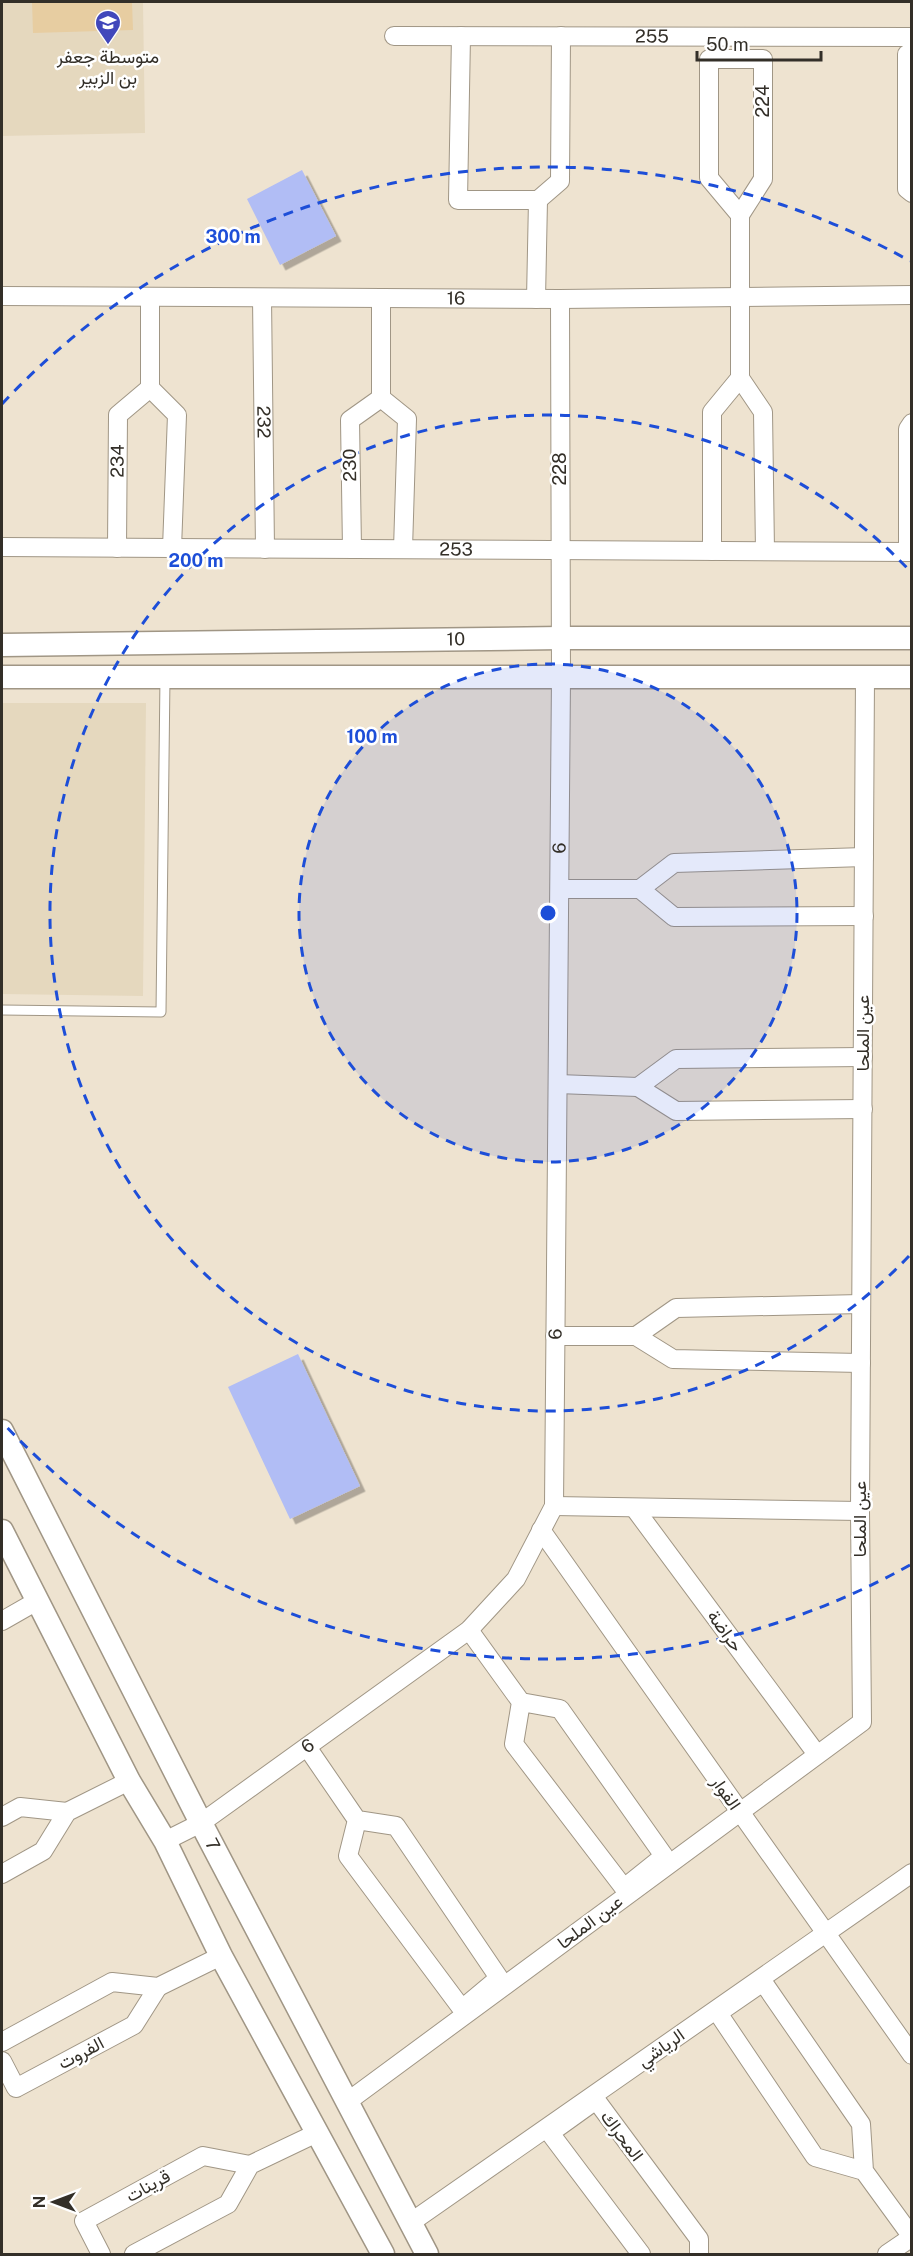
<svg xmlns="http://www.w3.org/2000/svg" width="913" height="2256" viewBox="0 0 913 2256" font-family="'Public Sans',Vazirmatn,sans-serif">
	<defs>
		<filter id="shadow"><feDropShadow dx="5.5" dy="5.5" stdDeviation="0" flood-color="#0004"/></filter>
	</defs>
	<rect width="100%" height="100%" fill="#eee3d0"/>
	<g fill="#e5d8be">
		<polygon points="2,2 143,2 145,133 2,136"/>
		<polygon points="2,703 146,703 143,996 2,994"/>
	</g>
	<polygon fill="#e7cda1" points="32,2 132,2 133,30 33,33"/>
	<g fill="#b1bdf5" filter="url(#shadow)">
		<polygon points="302,170 336,236 280,265 247,199"/>
		<polygon points="298,1354 360,1486 290,1519 228,1387"/>
	</g>
	<g fill="none" stroke-linecap="round" stroke-linejoin="round">
		<defs>
			<polyline id="service" points="2,1010 161,1012 165,677"/>
			<g id="minor">
				<path id="s1" d="M394,36L912,37"/>
				<polyline points="461,36 458,200 538,200 560,181 561,36"/>
				<polyline points="912,54 907,54 907,189 912,193"/>
				<path id="s2" d="M2,296L560,299L912,295"/>
				<path id="s3" d="M262,298L265,549"/>
				<polyline points="536,299 538,200"/>
				<polyline points="740,378 763,412 765,551"/>
				<polyline points="150,388 177,415 172,548"/>
				<polyline points="381,398 407,419 403,549"/>
				<path id="s4" d="M2,547L912,552"/>
				<path id="s5" d="M117,548L118,415L150,388V297"/>
				<polyline points="352,549 350,420 381,398 381,298"/>
				<polyline points="712,551 712,412 740,378 740,215 763,179 763,59 709,59 709,178 740,215"/>
				<polyline points="908,552 908,429 912,423"/>
				<polyline points="560,889 640,889"/>
				<polyline points="864,916 674,917 640,889 674,863 864,857"/>
				<polyline points="558,1084 638,1087"/>
				<polyline points="863,1109 676,1111 638,1087 676,1059 863,1057"/>
				<polyline points="555,1336 636,1336"/>
				<polyline points="861,1363 673,1359 636,1336 676,1308 861,1304"/>
				<polyline points="554,1506 860,1511"/>
				<polyline points="635,1509 816,1753"/>
				<polyline points="541,1530 912,2055"/>
				<polyline points="2,1621 37,1601"/>
				<polyline points="469,1630 521,1702 514,1744 624,1888 664,1856 560,1709 521,1702"/>
				<polyline points="307,1747 357,1820 348,1856 462,2009 499,1978 396,1826 357,1820"/>
				<polyline points="2,1817 20,1807 67,1812"/>
				<path id="s6" d="M165,1841L201,1823L469,1630L516,1579L554,1506L561,677L560,299"/>
				<polyline points="2,1874 43,1851 67,1812 129,1781"/>
				<polyline points="2,2042 112,1982 158,1987 221,1956"/>
				<polyline points="2,2061 16,2088 134,2025 158,1987"/>
				<polyline points="347,2102 862,1722 860,1511 865,677"/>
				<polyline points="864,2171 815,2157 718,2013 763,1982 861,2124 864,2171 912,2237"/>
				<polyline points="410,2223 912,1873"/>
				<polyline points="101,2254 84,2221 203,2156 250,2165"/>
				<polyline points="134,2254 228,2204 250,2165 317,2133"/>
				<polyline points="641,2254 550,2133 596,2100 699,2239 699,2254"/>
				<polyline points="887,2254 912,2237"/>
			</g>
			<g id="tertiary">
				<path id="s7" d="M2,645L561,638H912"/>
				<polyline points="2,677 912,677"/>
				<path id="s8" d="M2,1431L201,1823L427,2254"/>
				<polyline points="2,1531 129,1781 165,1841 221,1956 383,2254"/>
			</g>
		</defs>
		<use href="#service" stroke="#a09685" stroke-width="11"/>
		<use href="#minor" stroke="#a09685" stroke-width="20"/>
		<use href="#tertiary" stroke="#a09685" stroke-width="25"/>
		<use href="#service" stroke="#fff" stroke-width="9"/>
		<use href="#minor" stroke="#fff" stroke-width="18"/>
		<use href="#tertiary" stroke="#fff" stroke-width="22"/>
	</g>
	<circle cx="548" cy="913" r="249" fill="#1d4ed8" fill-opacity=".12"/>
	<g fill="none" stroke="#1d4ed8" stroke-width="3" stroke-dasharray="10 8">
		<circle cx="548" cy="913" r="249"/>
		<path d="M909 1256A498 498 0 1 1 909 570"/>
		<path d="M910 1565A746 746 0 0 1 2 1422M2 404A746 746 0 0 1 910 261"/>
	</g>
	<defs>
		<symbol id="school-pin" viewBox="-11 -11 22 30"><path d="M0 17L-7.5 6A9.5 9.5 0 1 1 7.5 6Z" fill="#4147bb" stroke="#fff"/><path d="M0-5L7-2L0 1L-7-2ZM-4 1L0 2.5L4 1V4Q0 6-4 4Z" fill="#fff"/></symbol>
	</defs>
	<g fill-rule="evenodd">
		<use href="#school-pin" x="93" y="8" width="30" height="40"/>
	</g>
	<g text-anchor="middle" stroke-width="5" stroke-linejoin="round" paint-order="stroke">
		<g font-size="18" fill="#332f28" stroke="#fff">
			<text dy="6" stroke="none"><textPath href="#s1" startOffset="258">255</textPath></text>
			<text transform="translate(763 101) rotate(-90)" y="6">224</text>
			<text dy="6" stroke="none"><textPath href="#s2" startOffset="454">16</textPath></text>
			<text dy="6" stroke="none"><textPath href="#s3" startOffset="124">232</textPath></text>
			<text dy="6" stroke="none"><textPath href="#s5" startOffset="87">234</textPath></text>
			<text transform="translate(350 465) rotate(-91)" y="6">230</text>
			<text transform="translate(560 469) rotate(-90)" y="6">228</text>
			<text dy="6" stroke="none"><textPath href="#s4" startOffset="454">253</textPath></text>
			<text dy="6" stroke="none"><textPath href="#s7" startOffset="454">10</textPath></text>
			<text dy="6" stroke="none"><textPath href="#s6" startOffset="1180">6</textPath></text>
			<text transform="translate(863 1033) rotate(-90)" y="6">عين الملحا</text>
			<text dy="6" stroke="none"><textPath href="#s6" startOffset="694">6</textPath></text>
			<text transform="translate(860 1519) rotate(-90)" y="6">عين الملحا</text>
			<text transform="translate(725 1631) rotate(54)" y="6">حراضة</text>
			<text dy="6" stroke="none"><textPath href="#s6" startOffset="172">6</textPath></text>
			<text transform="translate(726 1793) rotate(55)" y="6">الفوار</text>
			<text dy="6" stroke="none"><textPath href="#s8" startOffset="464">7</textPath></text>
			<text transform="translate(590 1922) rotate(-37)" y="6">عين الملحا</text>
			<text transform="translate(661 2048) rotate(-35)" y="6">الرياشي</text>
			<text transform="translate(81 2053) rotate(-28)" y="6">الفروت</text>
			<text transform="translate(622 2136) rotate(53)" y="6">المحراك</text>
			<text transform="translate(148 2186) rotate(-29)" y="6">قرينات</text>
		</g>
		<g font-size="18" fill="#332f28" stroke="#fff">
			<text x="108" y="63">متوسطة جعفر<tspan x="108" dy="21">بن الزبير</tspan></text>
		</g>
	</g>
	<circle cx="548" cy="913" r="9" fill="#1d4ed8" stroke="#fff" stroke-width="3"/>
	<g font-size="18" text-anchor="middle" font-weight="bold" fill="#1d4ed8" stroke="#fff" stroke-width="5" stroke-linejoin="round" paint-order="stroke">
		<text x="233" y="243">300 m</text>
		<text x="196" y="567">200 m</text>
		<text x="372" y="743">100 m</text>
	</g>
	<rect width="913" height="2256" fill="none" stroke="#332f28" stroke-width="6"/>
	<g transform="translate(54 2202) rotate(270)" stroke="#ffffff" stroke-width="4.5" paint-order="stroke">
	<path d="M0-4.5L10 22L0 15L-10 22Z" fill="#332f28"/>
	<text y="-9" font-size="16" font-weight="bold" text-anchor="middle" fill="#332f28">N</text>
	</g>
	<path d="M697 51v9h124v-9" fill="none" stroke="#332f28" stroke-width="3"/>
	<text x="706" y="51" font-size="18" fill="#332f28" stroke="#ffffff" stroke-width="4.5" paint-order="stroke">50 m</text>
</svg>
